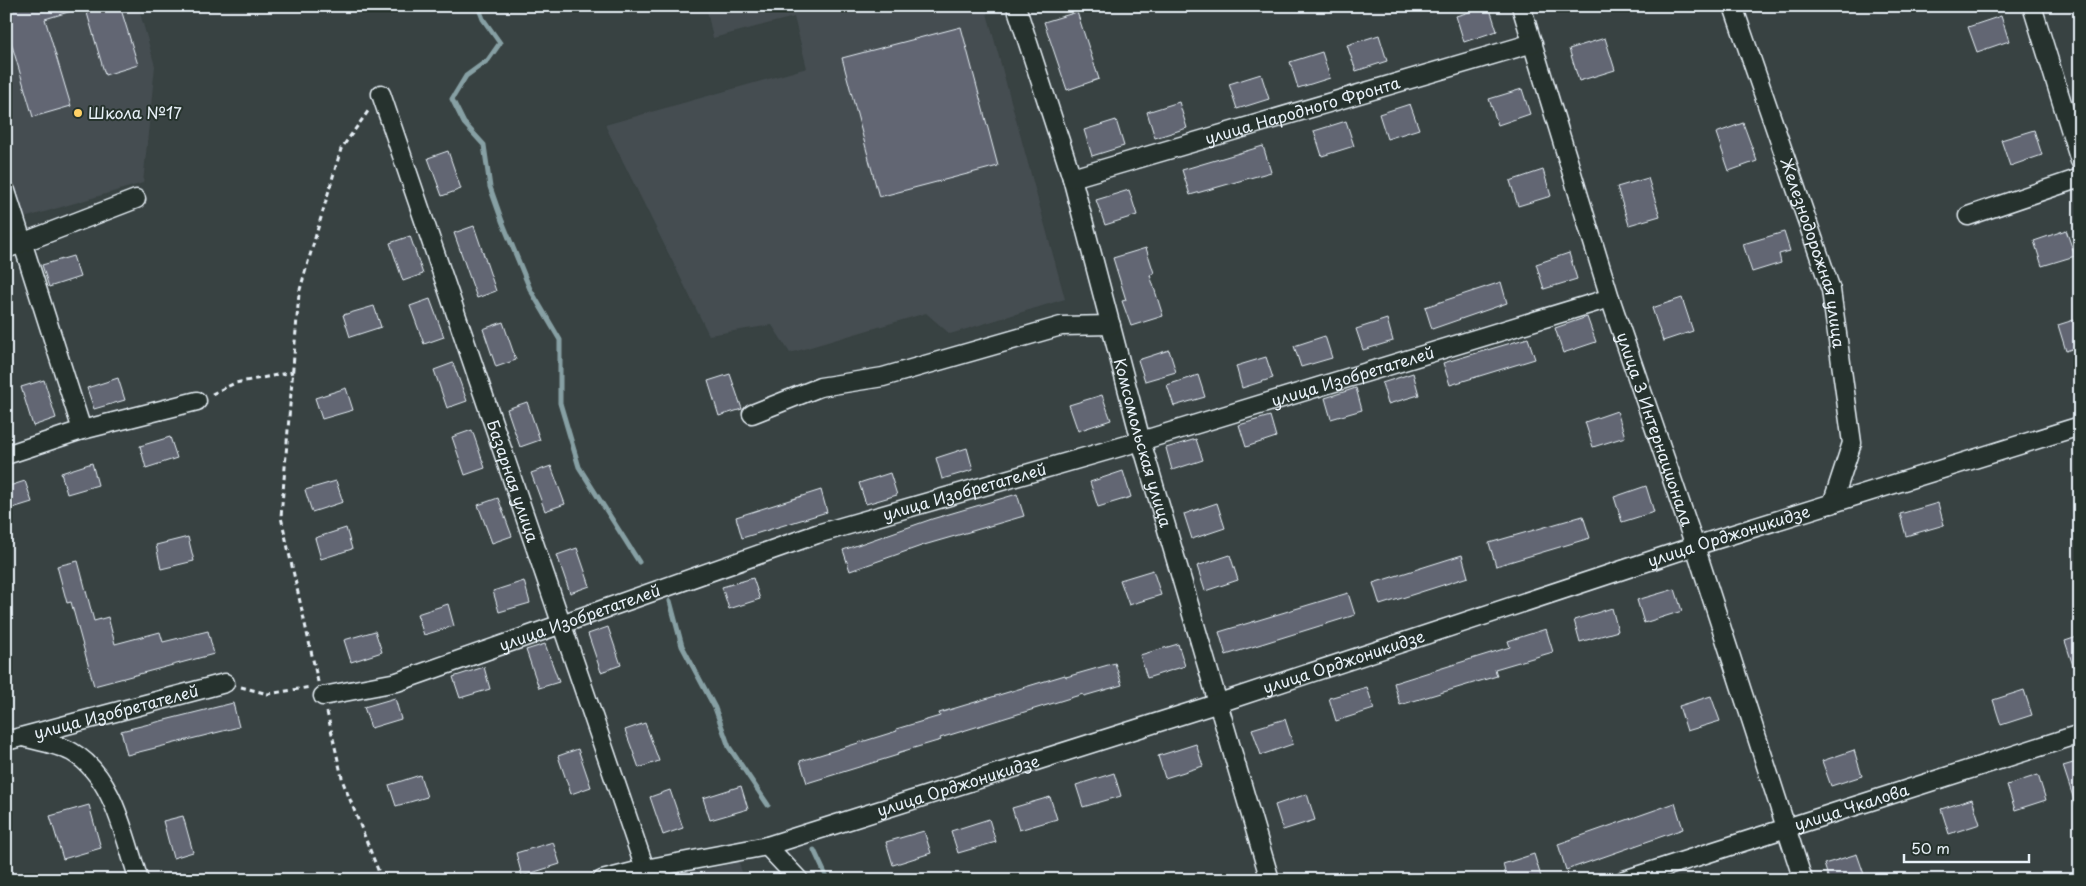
<svg xmlns="http://www.w3.org/2000/svg" width="2086" height="886" viewBox="0 0 2086 886" font-family="'Playpen Sans',sans-serif">
	<rect width="100%" height="100%" fill="#384242"/>
	<filter id="ink" filterUnits="userSpaceOnUse"><feTurbulence type="fractalNoise" baseFrequency=".02" numOctaves="2"/><feDisplacementMap in="SourceGraphic" scale="10" xChannelSelector="R" yChannelSelector="G"/><feConvolveMatrix kernelMatrix="1 2 1 2 8 2 1 2 1" color-interpolation-filters="sRGB"/></filter>
	<g filter="url(#ink)">
		<g fill="#454d51">
			<polygon points="6,6 138,6 155,66 143,183 24,218 6,161"/>
			<polygon points="706,6 985,6 1065,299 950,334 926,313 790,353 772,325 709,335 605,125 807,68 794,17 713,38"/>
			<polygon points="739,862 744,880 663,880"/>
		</g>
		<g fill="none" stroke-linecap="round" stroke-linejoin="round">
			<g stroke="#87a0a4" stroke-width="5">
				<polyline points="478,6 483,19 500,43 488,60 466,76 452,99 464,123 484,145 490,187 502,221 530,289 560,340 560,403 579,467 639,562"/>
				<polyline points="670,601 682,646 715,708 729,747 768,805"/>
				<polyline points="814,850 828,880"/>
			</g>
		</g>
		<g fill="#626673" stroke="#e8f1f8">
			<polygon points="6,6 74,6 75,10 45,19 71,106 33,117 6,25"/>
			<polygon points="85,6 120,6 138,65 105,75"/>
			<polygon points="1489,6 1497,31 1464,42 1456,16"/>
			<polygon points="1077,12 1099,79 1067,90 1044,22"/>
			<polygon points="2001,16 2009,41 1977,52 1968,27"/>
			<polygon points="961,27 998,166 879,197 842,58"/>
			<polygon points="1379,35 1387,61 1356,71 1347,45"/>
			<polygon points="1605,38 1615,70 1579,81 1569,49"/>
			<polygon points="1322,52 1330,78 1298,88 1290,62"/>
			<polygon points="1261,74 1269,99 1237,109 1229,84"/>
			<polygon points="1522,89 1530,114 1498,125 1489,99"/>
			<polygon points="1179,102 1187,128 1155,138 1147,112"/>
			<polygon points="1410,104 1419,129 1387,139 1379,114"/>
			<polygon points="1116,120 1124,146 1092,156 1084,130"/>
			<polygon points="1346,121 1354,146 1322,156 1314,131"/>
			<polygon points="1743,123 1757,161 1729,171 1716,133"/>
			<polygon points="2034,130 2042,155 2010,166 2001,140"/>
			<polygon points="1263,146 1271,172 1190,195 1182,170"/>
			<polygon points="448,151 461,189 442,196 428,158"/>
			<polygon points="1543,170 1551,196 1518,206 1510,181"/>
			<polygon points="1648,178 1660,216 1629,225 1617,187"/>
			<polygon points="1129,190 1137,215 1105,225 1096,200"/>
			<polygon points="474,226 496,291 477,298 454,233"/>
			<polygon points="2066,230 2075,256 2042,266 2034,241"/>
			<polygon points="1784,232 1790,251 1779,254 1781,263 1752,272 1743,244"/>
			<polygon points="410,236 423,274 403,281 390,243"/>
			<polygon points="1146,248 1154,273 1150,275 1163,316 1131,326 1122,301 1126,300 1113,258"/>
			<polygon points="1569,253 1577,279 1544,289 1536,264"/>
			<polygon points="73,256 80,277 49,287 42,265"/>
			<polygon points="1501,282 1507,303 1432,329 1425,307"/>
			<polygon points="1682,298 1693,331 1663,341 1652,308"/>
			<polygon points="430,299 444,337 424,344 410,306"/>
			<polygon points="374,306 381,327 350,337 343,315"/>
			<polygon points="1587,317 1596,342 1563,353 1555,328"/>
			<polygon points="2080,318 2080,346 2066,351 2058,325"/>
			<polygon points="1387,319 1393,341 1363,350 1356,329"/>
			<polygon points="503,322 516,360 496,367 483,329"/>
			<polygon points="1325,336 1332,358 1301,367 1294,346"/>
			<polygon points="1528,338 1535,359 1450,385 1443,363"/>
			<polygon points="1169,350 1176,372 1145,381 1138,360"/>
			<polygon points="1266,357 1273,378 1242,388 1236,366"/>
			<polygon points="453,363 467,401 447,408 434,370"/>
			<polygon points="1413,373 1419,395 1388,404 1382,383"/>
			<polygon points="730,374 742,409 719,416 708,381"/>
			<polygon points="1198,375 1205,397 1174,406 1167,385"/>
			<polygon points="118,378 125,400 94,409 87,388"/>
			<polygon points="44,380 56,418 33,426 21,387"/>
			<polygon points="346,388 353,410 322,419 315,398"/>
			<polygon points="1356,388 1362,410 1331,419 1325,398"/>
			<polygon points="1102,395 1111,420 1078,431 1069,405"/>
			<polygon points="527,402 540,440 520,447 507,409"/>
			<polygon points="1617,411 1625,437 1593,447 1585,422"/>
			<polygon points="1270,416 1276,437 1246,447 1239,425"/>
			<polygon points="472,430 485,468 465,475 452,437"/>
			<polygon points="170,437 177,458 146,468 140,446"/>
			<polygon points="1196,439 1203,460 1172,470 1166,448"/>
			<polygon points="967,448 973,470 942,479 936,458"/>
			<polygon points="92,463 98,485 67,494 61,473"/>
			<polygon points="551,466 565,504 545,511 531,473"/>
			<polygon points="1123,471 1131,497 1098,507 1090,482"/>
			<polygon points="890,473 897,495 866,504 859,483"/>
			<polygon points="25,481 32,502 6,510 6,487"/>
			<polygon points="336,481 343,502 312,512 305,490"/>
			<polygon points="1646,486 1654,512 1622,522 1614,497"/>
			<polygon points="821,490 827,512 742,538 736,517"/>
			<polygon points="1017,494 1024,516 924,545 850,571 843,550 932,519"/>
			<polygon points="498,498 512,536 492,543 478,505"/>
			<polygon points="1217,503 1225,528 1192,539 1184,514"/>
			<polygon points="1938,503 1944,525 1906,536 1900,514"/>
			<polygon points="1583,516 1590,538 1496,566 1489,543"/>
			<polygon points="346,528 352,549 321,559 315,538"/>
			<polygon points="188,537 194,561 161,569 156,545"/>
			<polygon points="577,548 590,586 570,593 557,555"/>
			<polygon points="1230,555 1238,580 1205,591 1197,566"/>
			<polygon points="1462,555 1468,577 1380,605 1373,583"/>
			<polygon points="78,561 94,621 108,617 115,644 160,632 163,642 208,631 214,654 94,686 71,602 67,603 57,566"/>
			<polygon points="1153,570 1161,595 1129,605 1120,580"/>
			<polygon points="753,578 760,599 729,609 722,587"/>
			<polygon points="524,581 530,603 499,612 493,591"/>
			<polygon points="1675,589 1682,611 1644,623 1637,600"/>
			<polygon points="1348,593 1355,615 1226,655 1219,632"/>
			<polygon points="448,604 454,626 424,635 417,614"/>
			<polygon points="1612,608 1618,631 1580,642 1574,620"/>
			<polygon points="608,627 621,665 601,672 588,634"/>
			<polygon points="1546,629 1553,652 1495,669 1497,676 1400,705 1394,683 1510,647 1508,641"/>
			<polygon points="375,631 382,652 351,662 344,640"/>
			<polygon points="2080,636 2080,678 2077,678 2065,641"/>
			<polygon points="545,644 559,682 539,688 526,650"/>
			<polygon points="1178,644 1185,666 1147,678 1140,655"/>
			<polygon points="1115,663 1122,685 1084,696 1083,694 940,738 941,740 897,753 898,755 807,783 800,761 897,731 896,729 940,716 939,713 1065,675 1066,677"/>
			<polygon points="484,667 490,689 460,698 453,677"/>
			<polygon points="1367,687 1374,709 1336,721 1329,698"/>
			<polygon points="2024,690 2032,715 2001,725 1993,700"/>
			<polygon points="1711,696 1720,721 1687,731 1679,706"/>
			<polygon points="395,698 401,719 371,728 364,707"/>
			<polygon points="233,703 239,727 127,755 121,731"/>
			<polygon points="1285,719 1293,744 1261,755 1252,729"/>
			<polygon points="645,723 659,761 639,768 625,730"/>
			<polygon points="1196,744 1203,766 1165,778 1158,756"/>
			<polygon points="578,749 591,787 571,794 558,756"/>
			<polygon points="1854,750 1862,776 1831,786 1822,761"/>
			<polygon points="2080,761 2080,809 2077,809 2063,766"/>
			<polygon points="1114,773 1121,796 1083,807 1076,785"/>
			<polygon points="420,775 427,797 396,806 389,785"/>
			<polygon points="2038,775 2046,800 2015,810 2007,785"/>
			<polygon points="741,786 748,809 710,820 703,798"/>
			<polygon points="670,790 683,828 663,835 650,797"/>
			<polygon points="1307,794 1315,820 1283,830 1275,805"/>
			<polygon points="1050,797 1057,819 1019,830 1012,808"/>
			<polygon points="1972,799 1980,824 1949,834 1941,809"/>
			<polygon points="1675,803 1683,829 1566,870 1558,844"/>
			<polygon points="89,805 101,848 63,859 50,816"/>
			<polygon points="183,816 193,852 173,858 163,821"/>
			<polygon points="989,819 996,842 958,853 951,831"/>
			<polygon points="924,831 931,853 893,865 886,842"/>
			<polygon points="553,842 560,864 522,876 516,853"/>
			<polygon points="1534,854 1542,880 1507,880 1503,864"/>
			<polygon points="1857,854 1866,880 1829,880 1824,864"/>
		</g>
		<g fill="none" stroke-linecap="round" stroke-linejoin="round">
			<defs>
				<g id="street">
					<path id="s1" d="M1016,6L1072,178L1141,441L1270,880"/>
					<path id="s2" d="M1521,6L1610,298L1695,546L1803,880"/>
					<path id="s3" d="M1733,6L1831,290L1852,443L1832,504"/>
					<polyline points="2032,6 2080,161"/>
					<path id="s4" d="M381,94L645,869"/>
					<path id="s5" d="M1072,178L1533,43"/>
					<polyline points="6,191 82,430"/>
					<polyline points="1968,216 2080,178"/>
					<polyline points="6,249 136,199"/>
					<polyline points="752,414 820,387 883,377 1061,326 1111,325"/>
					<polyline points="6,455 82,430 197,401"/>
					<path id="s6" d="M323,696L397,682L817,534L1141,441L1610,298"/>
					<path d="M23,737C38,741 58,744 72,752C114,776 124,837 139,880"/>
					<path id="s7" d="M6,741L225,683"/>
					<polyline points="767,846 799,880"/>
					<path id="s8" d="M602,880L645,869L767,846L1219,703L1695,546L2080,426"/>
					<path id="s9" d="M1624,880L2080,734"/>
				</g>
			</defs>
			<use href="#street" stroke="#e8f1f8" stroke-width="21"/>
			<g stroke="#e8f1f8" stroke-width="3" stroke-dasharray="5 4" stroke-linecap="butt">
				<polyline points="212,394 235,383 293,372"/>
				<polyline points="318,682 281,517 299,293 341,149 369,110"/>
				<polyline points="241,687 268,694 311,687"/>
				<polyline points="327,712 343,782 382,880"/>
			</g>
			<use href="#street" stroke="#26332d" stroke-width="18"/>
		</g>
	</g>
	<circle fill="#ffd166" stroke="#26332d" stroke-width="2" cx="78" cy="113" r="5"/>
	<g text-anchor="middle" stroke-width="4" stroke-linejoin="round" paint-order="stroke">
		<g font-size="16" fill="#e8f1f8" stroke="#26332d">
			<text dy="6" stroke="none"><textPath href="#s5" startOffset="240">улица Народного Фронта</textPath></text>
			<text dy="6" stroke="none"><textPath href="#s3" startOffset="260">Железнодорожная улица</textPath></text>
			<text dy="6" stroke="none"><textPath href="#s6" startOffset="1079">улица Изобретателей</textPath></text>
			<text dy="6" stroke="none"><textPath href="#s2" startOffset="444">улица 3 Интернационала</textPath></text>
			<text dy="6" stroke="none"><textPath href="#s1" startOffset="455">Комсомольская улица</textPath></text>
			<text dy="6" stroke="none"><textPath href="#s4" startOffset="409">Базарная улица</textPath></text>
			<text dy="6" stroke="none"><textPath href="#s6" startOffset="674">улица Изобретателей</textPath></text>
			<text dy="6" stroke="none"><textPath href="#s8" startOffset="1179">улица Орджоникидзе</textPath></text>
			<text dy="6" stroke="none"><textPath href="#s6" startOffset="269">улица Изобретателей</textPath></text>
			<text dy="6" stroke="none"><textPath href="#s8" startOffset="774">улица Орджоникидзе</textPath></text>
			<text dy="6" stroke="none"><textPath href="#s7" startOffset="114">улица Изобретателей</textPath></text>
			<text dy="6" stroke="none"><textPath href="#s8" startOffset="369">улица Орджоникидзе</textPath></text>
			<text dy="6" stroke="none"><textPath href="#s9" startOffset="239">улица Чкалова</textPath></text>
		</g>
		<g font-size="16" fill="#e8f1f8" stroke="#26332d" text-anchor="start">
			<text x="88" y="119">Школа №17</text>
		</g>
	</g>
	<rect width="2086" height="886" fill="none" stroke="#26332d" stroke-width="25"/>
	<rect x="12" y="12" width="2061" height="861" fill="none" stroke="#e8f1f8" stroke-width="2" filter="url(#ink)"/>
	<path d="M1904 854v8h125v-8" fill="none" stroke="#e8f1f8" stroke-width="2.5"/>
	<text x="1911" y="854" font-size="15" fill="#e8f1f8" stroke="#26332d" stroke-width="4" paint-order="stroke">50 m</text>
</svg>
